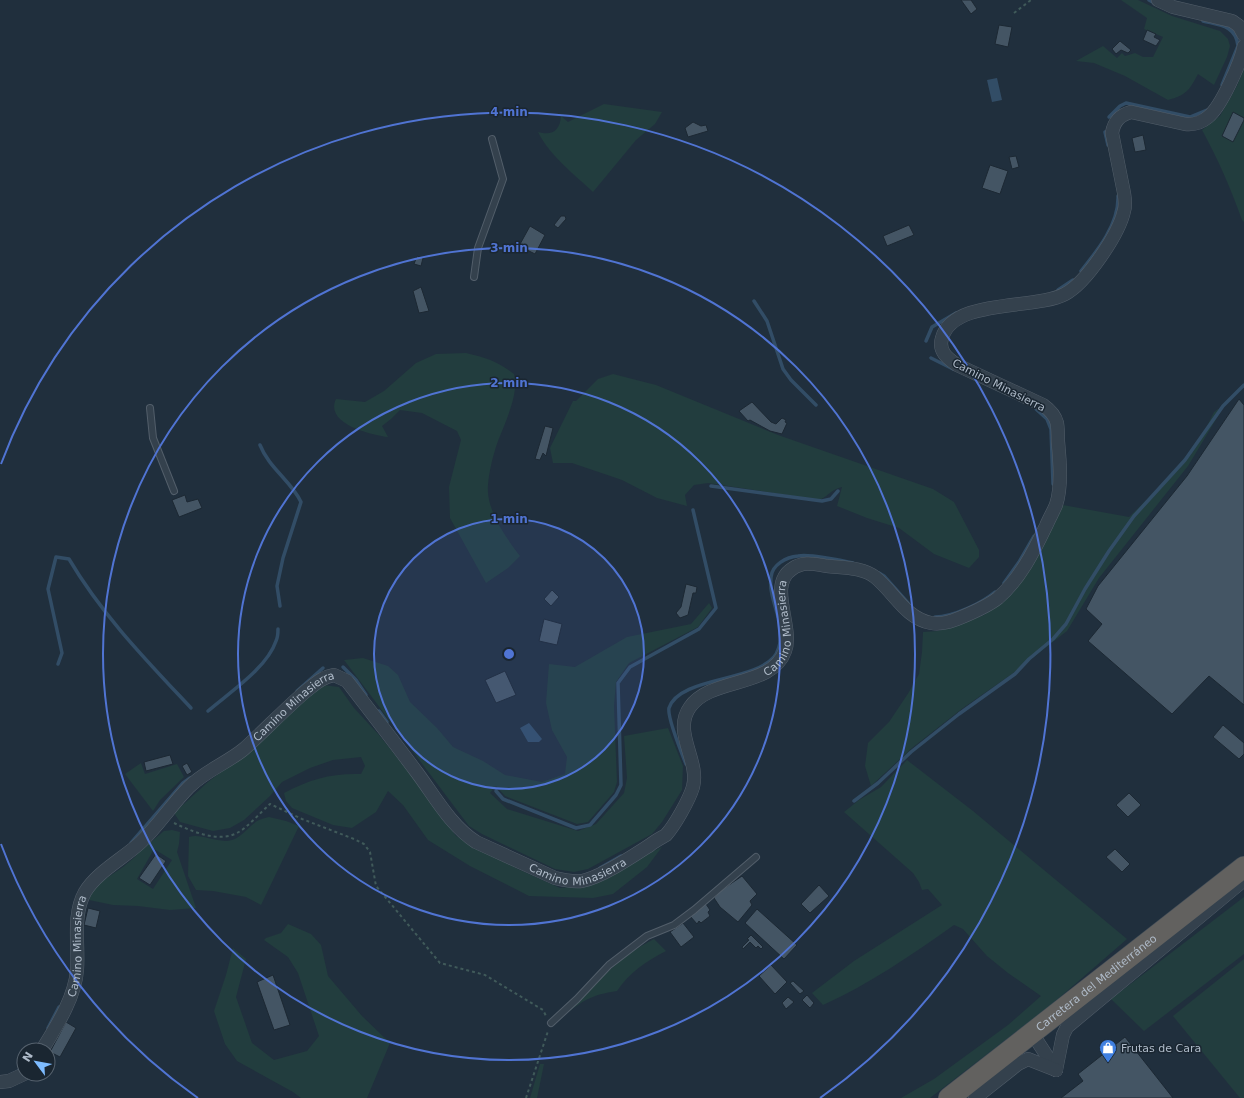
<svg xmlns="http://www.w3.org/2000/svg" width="1244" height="1098" viewBox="0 0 1244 1098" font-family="'DejaVu Sans',sans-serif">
	<rect width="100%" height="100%" fill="#202f3d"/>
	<g fill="#223d3e" fill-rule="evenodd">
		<path d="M1121,0H1138L1172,16L1220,31L1228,39L1230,46L1227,57L1214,85L1198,74C1189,91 1186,95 1168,100L1125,76L1094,63L1076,61L1103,46L1117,58L1122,53L1125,56L1135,53L1143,57H1153L1163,37L1144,29L1147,18Z"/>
		<path d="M1244,68V118L1233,113L1222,136L1233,141L1244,120V222L1242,220C1231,189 1218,159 1202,130L1220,116L1237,86Z"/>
		<path d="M604,104L662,112L655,124L636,140L593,192C574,174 550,156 538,132C552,136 560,131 561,116L568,122Z"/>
		<path d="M466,353C487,358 497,361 514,374C515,379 516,384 515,389C513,405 506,421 500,436C494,450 487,478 488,493C490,515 507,539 520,556L508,568L486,583L450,518L449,487L461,440L457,431L422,413L400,410L391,419L382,426L388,437C372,435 324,424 336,399L365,402L384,391L416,363L436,354Z"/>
		<path d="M613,374L656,385L778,435L933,489L954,502L979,550V557L969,568L934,554L899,528L867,518L837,506L842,487C832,489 829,495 820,500L708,483L694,485L685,495L687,506L657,498L622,480L572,463H553L550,448L573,401H576L598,379Z"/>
		<polygon points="1218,409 1221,411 1188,466 1099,578 1067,631 1012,674 963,708 912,748 871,786 865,766 868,743 889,722 909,692 919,674 922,652 923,632 938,631 969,621 984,615 1011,595 1028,571 1063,505 1129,517 1178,469 1189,457 1203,434 1214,412"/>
		<polygon points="709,603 712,608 698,627 629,663 616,682 614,706 617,782 614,792 588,822 577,824 505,796 496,786 490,793 507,809 578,831 596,824 624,793 627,778 624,736 668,728 683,766 682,790 662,822 652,834 588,869 574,872 555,869 482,834 469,826 344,660 363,658 388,666 398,675 410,702 437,728 453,747 483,761 505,775 542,782 565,774 567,757 552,730 546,703 549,664 575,667 627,637 691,624"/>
		<path d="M323,685L339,687L354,708L379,735L417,782L456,836L518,869L560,888L590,885L649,853L662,847L647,867L613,894L593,898L529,896L470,866L428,840L403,805L388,791L376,812L352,828L333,825L292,808L286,801L284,793C310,779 332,773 361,774L365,766L361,757L333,760L310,768L282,782L270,796L244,820L230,828L213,831L180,822L174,813L208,782L247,752L287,713Z"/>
		<path d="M907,760L973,811L1127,939L1051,1005L930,1098H901L934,1079L1008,1025L1041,996L1008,973L987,956L963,929L954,925C913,954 868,985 823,1005L812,993L854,961L942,905L928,889L922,890L919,882L913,873L844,812L859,800L881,787Z"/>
		<polygon points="141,763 145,774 177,764 184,777 160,800 153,811 125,774"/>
		<path d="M269,817L286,821L299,826L261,905L246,897L213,891L196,890L188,876L189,837C201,833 218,844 232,840C242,837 248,827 257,821C260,819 265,818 269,817Z"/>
		<path d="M172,830L180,832L179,844L177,852L196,908L170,910L138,906L113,905L89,900L92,891L98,884L123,867L135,857L144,845L151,842L164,831ZM154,849L172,860L153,889L137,879Z"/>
		<polygon points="1244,897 1244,954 1144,1031 1111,999"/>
		<polygon points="288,924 311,934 321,945 328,976 362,1016 390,1043 367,1098 301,1098 293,1092 237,1061 225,1044 214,1011 226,975 233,948 246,959 236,997 252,1043 274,1060 307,1051 319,1036 298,973 288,957 264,940 266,938 281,933"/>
		<path d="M654,939L666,951C645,962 630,972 617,991C591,995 584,1000 563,1016C592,987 618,957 654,939Z"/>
		<polygon points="1244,959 1244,1098 1240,1098 1173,1016"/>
		<polygon points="540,1064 544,1064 537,1098 530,1098"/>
	</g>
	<g fill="#324d66">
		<polygon points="997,78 1002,100 992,102 987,80"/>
		<polygon points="529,723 542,739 539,742 528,742 520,728"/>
	</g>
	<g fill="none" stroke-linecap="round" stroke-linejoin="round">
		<g stroke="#324d66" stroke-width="3.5">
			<polyline points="1149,0 1156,4"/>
			<path d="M1203,21C1219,25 1236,25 1238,46L1222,85"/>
			<polyline points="1109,117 1120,106 1126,103 1190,117 1207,110"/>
			<polyline points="1105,132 1108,145"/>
			<path d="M1081,271C1098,250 1119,224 1118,196"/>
			<polyline points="1058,290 1073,280"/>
			<polyline points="754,301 767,321 783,369 791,380 816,405"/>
			<polyline points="926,341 932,327 956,313"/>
			<polyline points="931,358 953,369"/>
			<polyline points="1036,409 1047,419 1051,429 1053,484"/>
			<path d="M260,445C269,468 291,481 301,502L283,558L277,586L280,606"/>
			<polyline points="711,486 822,501 831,499 838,491"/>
			<polyline points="879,573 884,576 908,603"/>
			<polyline points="1004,583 1019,562 1034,536"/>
			<path d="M778,617C775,605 769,590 771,577C772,565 786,557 798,556C809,554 841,560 853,563"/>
			<path d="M935,617C953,617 982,603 995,592"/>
			<path d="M58,664L62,653L48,589L56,557L69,559C102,615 147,661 191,708"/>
			<polyline points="343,667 356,680 366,695"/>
			<polyline points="297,691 323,668"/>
			<path d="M208,711C230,692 267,668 276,641C278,637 278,633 278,629"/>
			<polyline points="379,711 387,722"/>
			<path d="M686,764C682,754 667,717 669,708C679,677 753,682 774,657C779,651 780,644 781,637"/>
			<polyline points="496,791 503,799 576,828 590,825 616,795 621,785 618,683 630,667 699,629 716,608 693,510"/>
			<polyline points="854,801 878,783 911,752 959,714 1015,674 1029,659 1053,639 1066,624 1085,589 1109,551 1134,516 1185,460 1223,406 1244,385"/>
			<polyline points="131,843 183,783 190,778"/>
			<polyline points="600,868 621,856"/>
			<polyline points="48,1028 59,1007"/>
			<polyline points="18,1071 24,1066"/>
		</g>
	</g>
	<g fill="#445564" stroke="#1c2833">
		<polygon points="961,0 971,0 977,9 971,14"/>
		<polygon points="999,25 1012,27 1008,47 995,44"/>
		<polygon points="1147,30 1156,34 1154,37 1160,40 1156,46 1143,40"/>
		<polygon points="1120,41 1131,50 1128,53 1121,50 1116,54 1112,49"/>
		<polygon points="1233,112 1244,118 1244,120 1233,142 1222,136"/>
		<polygon points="693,122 701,126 706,125 708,131 688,137 685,128"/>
		<polygon points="1143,135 1146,150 1135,152 1132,138"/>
		<polygon points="1016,156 1019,167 1012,169 1009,157"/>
		<polygon points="990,165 1008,171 1000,194 982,188"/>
		<polygon points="561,216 565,216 566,219 558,228 554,225"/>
		<polygon points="909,225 914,235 887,246 883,236"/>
		<polygon points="530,226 545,235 535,254 519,246"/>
		<polygon points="417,256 423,258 421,266 414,264"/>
		<polygon points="421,287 429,311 419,313 413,291"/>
		<polygon points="1239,399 1244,405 1244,705 1209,676 1172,714 1088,641 1102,624 1086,609 1098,586 1187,476"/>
		<polygon points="752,402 771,422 776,424 782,418 786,420 785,422 787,423 782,434 770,431 750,420 748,421 739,411"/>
		<polygon points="545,426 553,428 546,456 543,453 540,460 535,459"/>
		<polygon points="185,495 187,502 198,499 202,508 179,517 172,500"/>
		<polygon points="686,584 697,587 696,593 693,593 688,615 680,618 676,613 681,607"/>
		<polygon points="552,590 559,597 551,606 544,599"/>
		<polygon points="544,619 562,624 557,645 539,641"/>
		<polygon points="505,671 516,695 496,703 485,680"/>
		<polygon points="1223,725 1244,743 1244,754 1239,759 1213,737"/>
		<polygon points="170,755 173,764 146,771 144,762"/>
		<polygon points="187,763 192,772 187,775 182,766"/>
		<polygon points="1129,793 1141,805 1128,817 1116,805"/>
		<polygon points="1115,849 1130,864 1122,872 1106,857"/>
		<polygon points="156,854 166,861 150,885 139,878"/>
		<polygon points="742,876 757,894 750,901 752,905 738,922 720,907 714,898 723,889"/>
		<polygon points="819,885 829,896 810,913 801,904"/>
		<polygon points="706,904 710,910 708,912 710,916 701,923 699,921 697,924 690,916"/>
		<polygon points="88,908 100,911 96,928 84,925"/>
		<polygon points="757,909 797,945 784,959 745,923"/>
		<polygon points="683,923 694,937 681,947 670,932"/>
		<polygon points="751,935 763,947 761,949 758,946 756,948 750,942 743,949 742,947 749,940 747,939"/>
		<polygon points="771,965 787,982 775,994 759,976"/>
		<polygon points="273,975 290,1025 274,1030 257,982"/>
		<polygon points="793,981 804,991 800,994 790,983"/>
		<polygon points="807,995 814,1003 810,1008 802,1000"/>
		<polygon points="788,997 794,1002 786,1009 782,1003"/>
		<polygon points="66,1022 76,1028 60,1057 50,1052"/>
		<polygon points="1125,1037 1173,1098 1061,1098 1083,1081 1078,1074"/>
	</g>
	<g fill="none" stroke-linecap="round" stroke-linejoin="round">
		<defs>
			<g id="service">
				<polyline points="474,277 478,248 503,179 492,139"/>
				<polyline points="150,408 153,438 174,491"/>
				<polyline points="551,1023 577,999 609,965 647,936 674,925 694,910 756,857"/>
			</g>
			<g id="minor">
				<polyline points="1158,0 1173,7 1232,21 1239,26 1244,35"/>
				<polyline points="1032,1033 1056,1070"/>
				<path id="s1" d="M42,1050C56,1027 75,998 77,970C79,945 72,915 85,892C97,872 124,858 141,842C159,825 172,804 189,787C205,771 227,763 244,749C265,730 285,709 306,691C315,684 322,677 334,675L347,681C371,712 395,743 418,774C435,797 451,826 476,842L555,878C563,880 572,882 582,881C602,877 633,856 650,845C655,841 661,838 666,835C675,825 689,800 693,787C700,760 672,732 690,707C711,677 772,688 785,651C794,627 767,585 792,569C803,561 814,564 827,566C843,568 862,567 875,577C894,592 905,618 931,623C942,625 952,621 962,617C974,612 988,606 998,598C1020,579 1034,551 1046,526C1049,519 1053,512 1056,505C1059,496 1060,483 1060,473C1060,463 1059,452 1058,441C1058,435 1058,429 1057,423C1055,415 1050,410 1043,405L957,365C947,358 938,351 942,338C953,298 1035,310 1065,294C1086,283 1119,234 1124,211C1126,205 1125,199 1124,193L1112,133C1114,121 1120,115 1131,112L1185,124C1194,125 1201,123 1208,117C1221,107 1241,62 1244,46"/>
				<polyline points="1056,1070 1063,1035 1067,1027 1244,880"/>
				<polyline points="0,1082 9,1081 24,1074"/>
				<polyline points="975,1098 1018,1064 1028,1059 1056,1070"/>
			</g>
			<g id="trunk">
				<path id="s2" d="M949,1098L1244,867"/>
			</g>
		</defs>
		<use href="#service" stroke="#525e6a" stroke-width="8"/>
		<use href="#minor" stroke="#525e6a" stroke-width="14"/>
		<use href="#trunk" stroke="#3f4b57" stroke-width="22"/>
		<g stroke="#405a5a" stroke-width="2" stroke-dasharray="3 3" stroke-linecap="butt">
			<polyline points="1014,13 1031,0"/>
			<path d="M174,823C191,831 218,843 237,833C247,828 261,812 270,804L302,819L354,839L364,844L370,852L376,886L440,963L485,975L543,1010L546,1016"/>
			<polyline points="526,1098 548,1031"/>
		</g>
		<use href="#service" stroke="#34414d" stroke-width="6"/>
		<use href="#minor" stroke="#34414d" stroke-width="13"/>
		<use href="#trunk" stroke="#62615f" stroke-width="21"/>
	</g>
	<circle cx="509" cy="654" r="135" fill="#5074d3" fill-opacity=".12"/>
	<g fill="none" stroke="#5074d3" stroke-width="2">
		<circle cx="509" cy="654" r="135"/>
		<circle cx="509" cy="654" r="271"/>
		<circle cx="509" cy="654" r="406"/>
		<path d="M198 1098A542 542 0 0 1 1 844M1 464A542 542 0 1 1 820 1098"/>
	</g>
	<defs>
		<symbol id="shop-pin" viewBox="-11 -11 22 30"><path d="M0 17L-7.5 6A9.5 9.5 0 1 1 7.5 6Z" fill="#3f7fe0" stroke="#1a2631"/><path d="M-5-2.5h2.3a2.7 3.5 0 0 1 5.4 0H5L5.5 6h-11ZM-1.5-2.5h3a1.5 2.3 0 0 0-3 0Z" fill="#fff"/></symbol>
	</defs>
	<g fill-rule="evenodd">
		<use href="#shop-pin" x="1098" y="1038" width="20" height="27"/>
	</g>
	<g text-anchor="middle" stroke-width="3" stroke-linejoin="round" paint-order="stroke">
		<g font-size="11" fill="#afbbc9" stroke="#1a2631">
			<text transform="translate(999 385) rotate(27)" y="4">Camino Minasierra</text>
			<text dy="4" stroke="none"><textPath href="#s1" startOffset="1204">Camino Minasierra</textPath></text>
			<text dy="4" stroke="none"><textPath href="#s1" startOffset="449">Camino Minasierra</textPath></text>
			<text dy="4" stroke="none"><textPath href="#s1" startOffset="832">Camino Minasierra</textPath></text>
			<text dy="4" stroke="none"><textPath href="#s1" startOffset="112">Camino Minasierra</textPath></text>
			<text dy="4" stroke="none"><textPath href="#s2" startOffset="187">Carretera del Mediterráneo</textPath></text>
		</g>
		<g font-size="11" fill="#afbbc9" stroke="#1a2631" text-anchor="start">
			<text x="1121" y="1052">Frutas de Cara</text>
		</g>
	</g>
	<circle cx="509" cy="654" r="6" fill="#5074d3" stroke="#1a2631" stroke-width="2"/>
	<g font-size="12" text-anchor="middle" font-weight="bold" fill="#5074d3" stroke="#1a2631" stroke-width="3" stroke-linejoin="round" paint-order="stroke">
		<text x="509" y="116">4 min</text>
		<text x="509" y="252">3 min</text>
		<text x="509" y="387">2 min</text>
		<text x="509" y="523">1 min</text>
	</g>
	<g transform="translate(36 1062) rotate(302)"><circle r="19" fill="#1a2631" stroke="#56626e"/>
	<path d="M0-3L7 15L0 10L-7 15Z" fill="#7ebcff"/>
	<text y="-6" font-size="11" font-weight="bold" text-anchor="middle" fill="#afbbc9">N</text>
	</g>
</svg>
